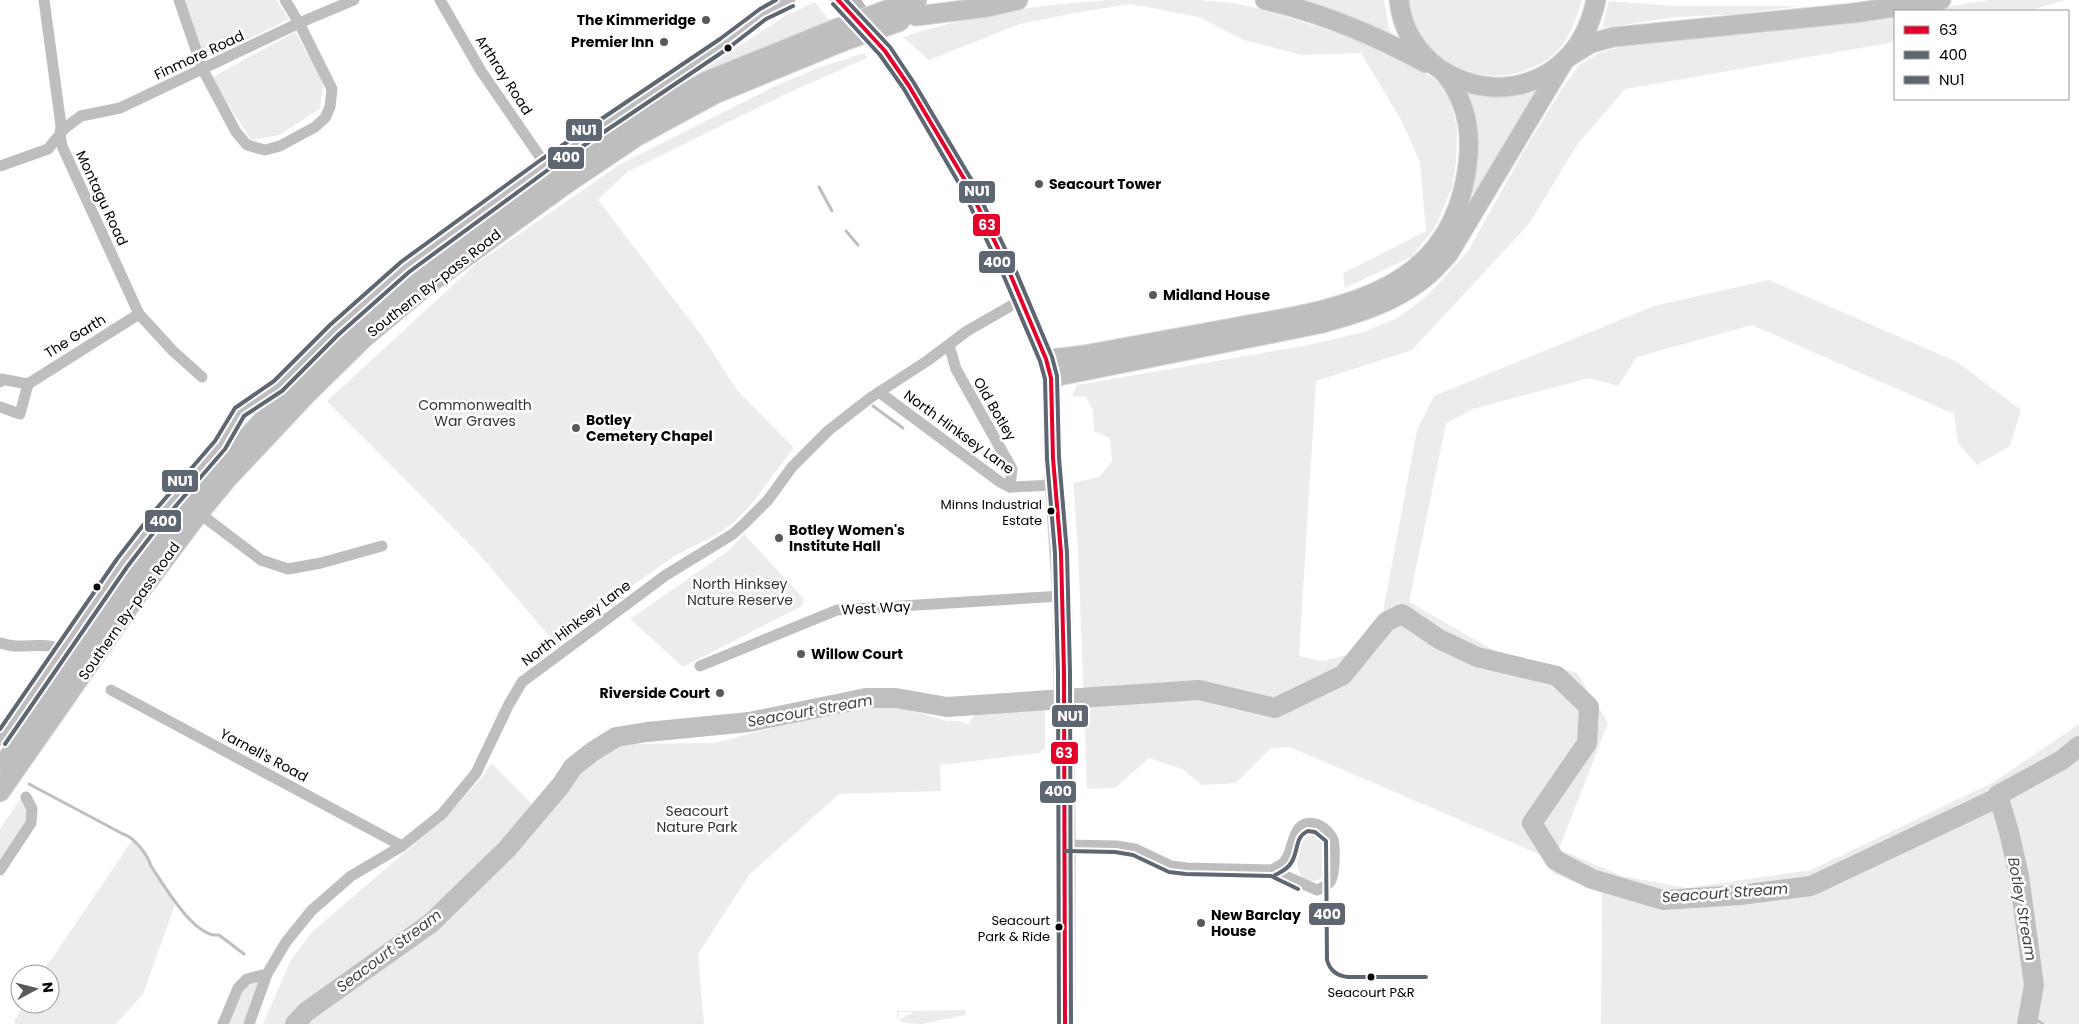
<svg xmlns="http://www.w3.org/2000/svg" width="2079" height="1024" viewBox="0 0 2079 1024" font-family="Poppins,sans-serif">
	<rect width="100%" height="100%" fill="#fff"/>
	<g fill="#ececec">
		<polygon points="182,0 276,0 289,19 251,38 204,57"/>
		<path d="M1111,0H1196L1234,3L1271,12L1353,38L1436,79L1450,101L1457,127L1456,162L1452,188L1435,228L1411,257L1345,288L1343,273L1426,231L1420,162L1401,120L1361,53L1301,55L1244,40L1199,17L1131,4L1080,12L1020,24L929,60L903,37C971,15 1040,4 1111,0Z"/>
		<polygon points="1300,0 1384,0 1390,33"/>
		<path d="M1409,0H1582C1576,19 1571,36 1557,51C1547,62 1531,69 1517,73C1467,86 1415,52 1409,0Z"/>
		<polygon points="1988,0 2065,0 2029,11 1922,11"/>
		<polygon points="1609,1 1674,6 1800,6 1739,14 1676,17 1602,28"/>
		<polygon points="815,2 829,20 725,68 633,114 724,52 727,54 785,16"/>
		<polygon points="1895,16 1895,42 1625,89 1577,145 1529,224 1412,350 1316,381 1299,656 1322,661 1352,654 1382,617 1417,430 1434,396 1654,306 1769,280 1957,362 2021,410 2010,446 1977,465 1958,443 1954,414 1752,325 1637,357 1618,386 1590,378 1472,409 1446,424 1409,602 1495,651 1577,673 1608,723 1559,849 1622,876 1686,888 1811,870 1994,782 2079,724 2079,1024 1601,1024 1602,893 1554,874 1541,855 1290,747 1271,748 1236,783 1202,785 1182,769 1149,758 1115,788 1087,789 1078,547 1073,483 1099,477 1112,461 1110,438 1094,431 1093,411 1086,397 1072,396 1077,385 1304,346 1364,332 1397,318 1426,297 1468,251 1525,149 1563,87 1579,65 1599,53 1638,42 1753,34"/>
		<polygon points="295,32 324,81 320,109 279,135 251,140 211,78"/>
		<path d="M864,53L867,58L788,93L627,172L598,200L702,336L737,390L794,448C774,471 760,498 737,519C718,538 691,545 669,560C630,586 594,616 556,644L479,554L327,401L476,264L619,165L775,86L815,69Z"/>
		<path d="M1535,85L1538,89L1476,195L1470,193C1478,157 1483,124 1466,90Z"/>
		<polygon points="744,534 804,599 802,606 683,667 630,619 728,551"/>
		<polygon points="886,703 947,721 959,721 968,724 975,714 1045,710 1045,748 1039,753 940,765 941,791 839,794 750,874 698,954 704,1024 295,1024 306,1012 431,923 507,849 561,785 565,790 575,773 593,758 619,744 715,743 847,708"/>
		<polygon points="491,763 537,809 499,849 409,934 296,1010 288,1024 263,1024 291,960 312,932 448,815 484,775"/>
		<polygon points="23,795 29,810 23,828 0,864 0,829"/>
		<path d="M1308,829L1321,831C1333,847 1329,898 1301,876C1294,864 1294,836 1308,829Z"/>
		<polygon points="133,839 150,860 151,866 176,902 143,994 116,1024 15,1024 14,1018 16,1019 23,1004 50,1004 50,974 37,974 51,960"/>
		<polygon points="267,974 249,1024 223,1024 238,988"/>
		<polygon points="965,1010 966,1015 922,1024 903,1023 903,1021 900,1023 901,1018 905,1017 905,1015 912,1014 912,1012 899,1012 898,1024 897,1011"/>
	</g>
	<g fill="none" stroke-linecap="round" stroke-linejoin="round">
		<g stroke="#bfbfbf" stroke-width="3">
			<polyline points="819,187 832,211"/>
			<polyline points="846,231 858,245"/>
			<polyline points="873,406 903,428"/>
			<path d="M29,784L123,834C134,837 148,855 151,866C164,885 194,938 219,935L244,954"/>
			<polyline points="2029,1015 2043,1024"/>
		</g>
		<g stroke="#bfbfbf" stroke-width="20">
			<polyline points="1998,795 2009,832 2019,876 2034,985 2027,1024"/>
			<polyline points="295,1024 306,1012 431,923 507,849 561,785 573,767 592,752 616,737 647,732 749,722 866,698 896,698 947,707 1199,690 1275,708 1343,675 1386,622 1402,614 1439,639 1477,657 1557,676 1589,707 1587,743 1532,823 1555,860 1592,879 1663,900 1740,895 1811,886 1997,798 1998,795 2062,760 2079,746"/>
		</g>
		<defs>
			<g id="primary">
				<path d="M1051,378L1321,324C1358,314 1394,303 1424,279C1433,272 1441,263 1449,254L1564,62"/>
				<path d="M1065,1024L1066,845L1062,596L1053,458L1051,378L1046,359L1081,355C1132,346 1183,336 1234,327C1332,309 1442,297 1465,180C1473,140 1470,106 1444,73"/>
			</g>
			<g id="trunk">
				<path d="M1265,0C1322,13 1375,35 1426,63"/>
				<path d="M1399,0C1407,80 1507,116 1565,60C1582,44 1591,23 1596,0"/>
				<polyline points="892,8 917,0"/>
				<polyline points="916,16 988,7 1018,0"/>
				<polyline points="1567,58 1591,43 1614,37 1854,13 1941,0"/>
				<polyline points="3,765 136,569 177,516 219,468 294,386 355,327 421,271 490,220 626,126 707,81 835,29"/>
				<polyline points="0,792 136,597 199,513 228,478 306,395 364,338 430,283 566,184 636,137 715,94 844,41"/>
			</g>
		</defs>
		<use href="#primary" stroke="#dbdbdb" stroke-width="20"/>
		<use href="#trunk" stroke="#dbdbdb" stroke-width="21"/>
		<g stroke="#bebebe" stroke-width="11">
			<polyline points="44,0 61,125 60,136 62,146 139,314 173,351 202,377"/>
			<polyline points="179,0 203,70 236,132 247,145 265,150 280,146 315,127 325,118 330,107 332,89 299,23 285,0"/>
			<polyline points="440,0 481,71 545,164"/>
			<polyline points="0,166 48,149 65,128 81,116 120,108 299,23 354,0"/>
			<polyline points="949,345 956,369 1012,469 1010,487"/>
			<polyline points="0,382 1,379 28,384 139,314"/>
			<polyline points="879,392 1000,482 1010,487 1055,485"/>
			<polyline points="0,407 20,414 28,384"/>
			<polyline points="199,513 261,560 288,569 321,563 382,546"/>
			<path d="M0,643C5,644 10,646 16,646C32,647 48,642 63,651"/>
			<polyline points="700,666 837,610 1062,596"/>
			<polyline points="111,690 402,846"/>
			<polyline points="0,740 122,563 156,519 220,445 239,412 278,386 334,330 405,267 545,164 724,44 763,14 790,0"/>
			<path d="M1066,845L1116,846L1135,849L1171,866L1187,868L1272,870L1317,890C1321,888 1327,886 1330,882C1335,875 1335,849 1333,840C1331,834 1323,826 1316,824C1291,818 1295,849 1285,861C1282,865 1277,867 1272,870"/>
			<polyline points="0,870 31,823 32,809 26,797"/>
			<polyline points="223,1024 238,988 247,979 267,974"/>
			<polyline points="249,1024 267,974 286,942 311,911 351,876 402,846 442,814 476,773 509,704 522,682 666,575 733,534 745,523 768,500 792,467 829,430 870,398 927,361 967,331 1021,300"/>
		</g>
		<g stroke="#b8b8b8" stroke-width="16">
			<polyline points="838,0 856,20"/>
			<polyline points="852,0 909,86 966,182 1008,269 1046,359"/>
		</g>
		<use href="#primary" stroke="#bebebe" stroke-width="18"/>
		<use href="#trunk" stroke="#bebebe" stroke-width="19"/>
		<defs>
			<g id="trunk-bridge">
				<polyline points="835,29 892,8"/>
				<polyline points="844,41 901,21"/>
			</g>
		</defs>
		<use href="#trunk-bridge" stroke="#dbdbdb" stroke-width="21" stroke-linecap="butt"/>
		<use href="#trunk-bridge" stroke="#bebebe" stroke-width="19"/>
		<defs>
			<polyline id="bus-1" points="838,0 885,51 909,86 966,182 1008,269 1046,359 1051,378 1053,458 1061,553 1064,673 1065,1024"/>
			<g id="bus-2">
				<polyline points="833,4 880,55 904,89 960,185 1002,272 1040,361 1045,379 1047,459 1055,553 1058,673 1059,1024"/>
				<polyline points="5,744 127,567 161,523 225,449 244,416 282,391 338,335 409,272 549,169 727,49 766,19 793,6"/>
				<polyline points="1066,851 1115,852 1133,855 1169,872 1186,874 1271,876 1298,889"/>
				<path d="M1275,875C1281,872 1288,869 1291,863C1299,852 1294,837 1308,831L1315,832L1326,841L1327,960C1330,971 1337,976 1348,977H1426"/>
			</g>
			<g id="bus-3">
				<polyline points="846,0 890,47 914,83 971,179 1014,267 1052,357 1057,376 1059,458 1067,553 1070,673 1071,1024"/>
				<polyline points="0,729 117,559 151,515 215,441 235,408 274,381 330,325 401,262 542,159 720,39 760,9 776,0"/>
			</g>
		</defs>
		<use href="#bus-1" stroke="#fff" stroke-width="8"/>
		<use href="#bus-2" stroke="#fff" stroke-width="8"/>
		<use href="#bus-3" stroke="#fff" stroke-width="8"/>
		<use href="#bus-1" stroke="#e4002b" stroke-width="4"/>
		<use href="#bus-2" stroke="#5e6671" stroke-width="4"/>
		<use href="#bus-3" stroke="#5e6671" stroke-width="4"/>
	</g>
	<g fill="#595959" stroke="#fff" stroke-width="2">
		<circle cx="706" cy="20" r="5"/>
		<circle cx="664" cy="42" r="5"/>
		<circle cx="1039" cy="184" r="5"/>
		<circle cx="1153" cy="295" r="5"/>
		<circle cx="576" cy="428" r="5"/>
		<circle cx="779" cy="538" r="5"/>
		<circle cx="801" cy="654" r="5"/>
		<circle cx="720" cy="693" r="5"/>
		<circle cx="1201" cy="923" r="5"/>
	</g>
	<g fill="#000" stroke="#fff" stroke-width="2">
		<circle cx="728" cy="48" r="4.5"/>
		<circle cx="1051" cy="511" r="4.5"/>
		<circle cx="97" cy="587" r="4.5"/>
		<circle cx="1059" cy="927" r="4.5"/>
		<circle cx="1371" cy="977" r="4.5"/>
	</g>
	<g text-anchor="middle" stroke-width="5" stroke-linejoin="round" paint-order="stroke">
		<g font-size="13" fill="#000" stroke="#fff" text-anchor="end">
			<text x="1042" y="509">Minns Industrial<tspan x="1042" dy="16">Estate</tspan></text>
			<text x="1050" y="925">Seacourt<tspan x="1050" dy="16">Park &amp; Ride</tspan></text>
			<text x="1371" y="997" text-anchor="middle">Seacourt P&amp;R</text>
		</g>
		<g font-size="14" font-weight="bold" fill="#000" stroke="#fff" text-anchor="start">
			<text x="696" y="25" text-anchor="end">The Kimmeridge</text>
			<text x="654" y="47" text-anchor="end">Premier Inn</text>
			<text x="1049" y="189">Seacourt Tower</text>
			<text x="1163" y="300">Midland House</text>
			<text x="586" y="425">Botley<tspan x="586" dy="16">Cemetery Chapel</tspan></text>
			<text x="789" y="535">Botley Women's<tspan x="789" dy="16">Institute Hall</tspan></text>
			<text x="811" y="659">Willow Court</text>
			<text x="710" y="698" text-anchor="end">Riverside Court</text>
			<text x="1211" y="920">New Barclay<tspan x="1211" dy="16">House</tspan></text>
		</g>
		<g font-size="14" fill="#000" stroke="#fff">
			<text transform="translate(199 55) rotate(-25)" y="5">Finmore Road</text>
			<text transform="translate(504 75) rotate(57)" y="5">Arthray Road</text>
			<text transform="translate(102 198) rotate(65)" y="5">Montagu Road</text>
			<text transform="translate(434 283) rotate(-38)" y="5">Southern By-pass Road</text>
			<text transform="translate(75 336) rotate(-32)" y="5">The Garth</text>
			<text transform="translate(995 409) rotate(60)" y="5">Old Botley</text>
			<text transform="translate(959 432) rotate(36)" y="5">North Hinksey Lane</text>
			<text transform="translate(876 608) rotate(-3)" y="5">West Way</text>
			<text transform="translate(129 611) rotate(-55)" y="5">Southern By-pass Road</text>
			<text transform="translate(576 623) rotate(-37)" y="5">North Hinksey Lane</text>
			<text transform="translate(264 755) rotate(28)" y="5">Yarnell's Road</text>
		</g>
		<g font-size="14" fill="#333" stroke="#fff">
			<text x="475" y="410">Commonwealth<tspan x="475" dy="16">War Graves</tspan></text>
			<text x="740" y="589">North Hinksey<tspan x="740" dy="16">Nature Reserve</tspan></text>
			<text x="697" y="816">Seacourt<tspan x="697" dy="16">Nature Park</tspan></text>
		</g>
		<g font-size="15" font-style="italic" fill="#444" stroke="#fff">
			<text transform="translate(810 711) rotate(-10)" y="5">Seacourt Stream</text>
			<text transform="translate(1725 893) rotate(-4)" y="5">Seacourt Stream</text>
			<text transform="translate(2022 909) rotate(80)" y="5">Botley Stream</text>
			<text transform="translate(389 951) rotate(-37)" y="5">Seacourt Stream</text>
		</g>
	</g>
	<g stroke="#fff" stroke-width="2">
		<rect x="565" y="118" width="38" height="24" rx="5" fill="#5e6671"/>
		<rect x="547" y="146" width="38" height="24" rx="5" fill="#5e6671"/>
		<rect x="958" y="180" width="38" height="24" rx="5" fill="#5e6671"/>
		<rect x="972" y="213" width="29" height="24" rx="5" fill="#e4002b"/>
		<rect x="978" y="250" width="38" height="24" rx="5" fill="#5e6671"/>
		<rect x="161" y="469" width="38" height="24" rx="5" fill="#5e6671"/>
		<rect x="144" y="509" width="38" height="24" rx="5" fill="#5e6671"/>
		<rect x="1051" y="704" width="38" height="24" rx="5" fill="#5e6671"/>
		<rect x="1050" y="741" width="29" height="24" rx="5" fill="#e4002b"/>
		<rect x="1039" y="780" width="38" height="24" rx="5" fill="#5e6671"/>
		<rect x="1308" y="902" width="38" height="24" rx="5" fill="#5e6671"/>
	</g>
	<g font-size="14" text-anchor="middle" font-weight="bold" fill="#fff">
		<text x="584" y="135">NU1</text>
		<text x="566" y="162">400</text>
		<text x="977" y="196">NU1</text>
		<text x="987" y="230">63</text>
		<text x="997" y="267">400</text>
		<text x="180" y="486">NU1</text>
		<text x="163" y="526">400</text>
		<text x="1070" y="721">NU1</text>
		<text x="1064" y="758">63</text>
		<text x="1058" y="796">400</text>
		<text x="1327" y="919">400</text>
	</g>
	<rect x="1894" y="10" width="175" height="90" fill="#ffffff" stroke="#999999"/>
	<rect x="1904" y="26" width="25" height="8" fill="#e4002b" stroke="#999999"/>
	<text x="1939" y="35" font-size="15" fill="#000000">63</text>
	<rect x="1904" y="51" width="25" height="8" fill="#5e6671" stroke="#999999"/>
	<text x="1939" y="60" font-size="15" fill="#000000">400</text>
	<rect x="1904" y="76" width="25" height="8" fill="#5e6671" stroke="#999999"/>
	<text x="1939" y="85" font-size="15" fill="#000000">NU1</text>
	<g transform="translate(35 989) rotate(83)"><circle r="24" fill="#ffffff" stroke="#999999"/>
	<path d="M0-4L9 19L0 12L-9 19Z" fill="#595959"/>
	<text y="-8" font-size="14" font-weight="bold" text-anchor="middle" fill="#000000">N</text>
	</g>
</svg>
